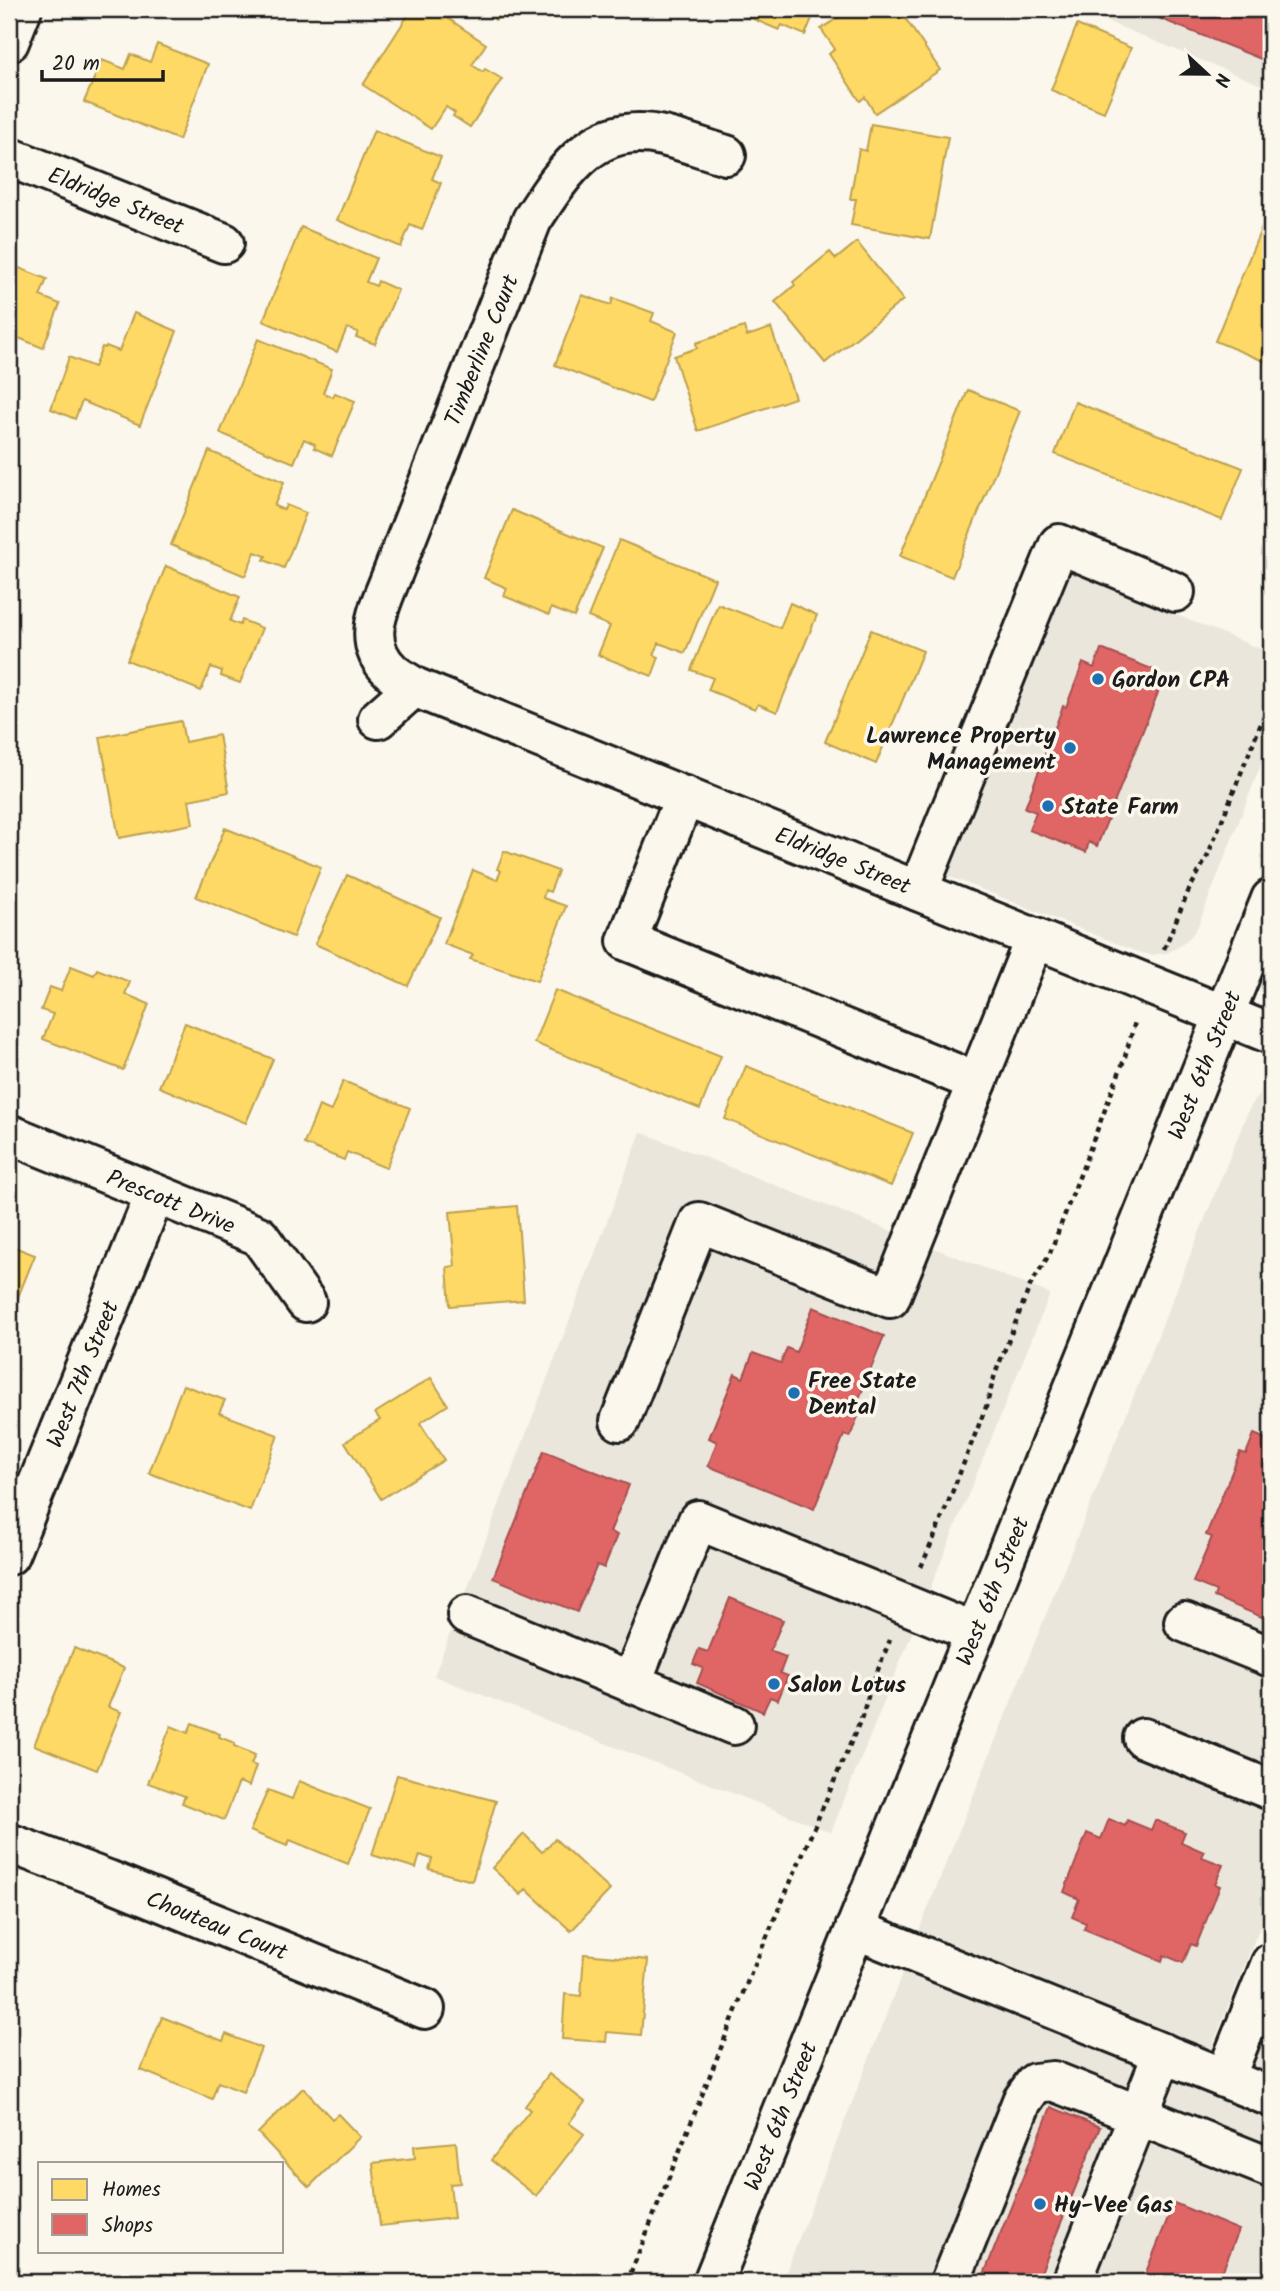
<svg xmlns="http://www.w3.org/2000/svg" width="1280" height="2291" viewBox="0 0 1280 2291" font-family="Kalam,sans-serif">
	<rect width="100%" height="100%" fill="#fbf7ec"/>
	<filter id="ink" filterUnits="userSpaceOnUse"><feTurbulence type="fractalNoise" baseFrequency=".0143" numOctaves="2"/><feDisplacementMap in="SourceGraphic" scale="14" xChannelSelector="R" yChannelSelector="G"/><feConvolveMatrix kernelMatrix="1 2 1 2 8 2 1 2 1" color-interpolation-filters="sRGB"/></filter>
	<g filter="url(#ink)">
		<g fill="#eae6dc">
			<polygon points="1077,9 1271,9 1271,89"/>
			<polygon points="1070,572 1271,653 1271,739 1198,926 1191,936 1180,946 1167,953 1151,955 1138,952 948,876"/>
			<polygon points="1271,1083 1271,1899 1213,2044 1255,2062 1271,2022 1271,2282 782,2282 920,1928 1249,1109 1260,1093"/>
			<polygon points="641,1132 1050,1294 831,1832 434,1676"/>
		</g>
		<g fill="#ffd966" stroke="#bba050" stroke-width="2">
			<polygon points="412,9 434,9 486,44 472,65 483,72 485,69 502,79 470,127 453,116 455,113 446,107 431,129 363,85"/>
			<polygon points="489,9 515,9 495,20"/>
			<polygon points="741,9 816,9 805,35 782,25 779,30 739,13"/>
			<polygon points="851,9 899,9 940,70 875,113 865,97 860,101 829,54 835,49 821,29"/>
			<polygon points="1077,25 1131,48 1104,112 1051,90"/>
			<polygon points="157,44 208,64 179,140 84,102 102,60 125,69 131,54 150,62"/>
			<polygon points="871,124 948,137 930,239 851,225 856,199 850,199 859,149 866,151"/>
			<polygon points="374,130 441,157 432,179 441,183 422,230 410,225 401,247 337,220"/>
			<polygon points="1266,217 1271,219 1271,364 1215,341"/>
			<polygon points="301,227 376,258 366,282 376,286 378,281 398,290 375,344 356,337 358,332 347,328 337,352 263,321"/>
			<polygon points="857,242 903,300 825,363 775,302 795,285 793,282 830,252 836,259"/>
			<polygon points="9,264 47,279 40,296 60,304 43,348 9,334"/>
			<polygon points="582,295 611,305 613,298 654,313 651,321 677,332 650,402 555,365"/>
			<polygon points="134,313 177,331 140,425 82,401 75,419 51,409 69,357 94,367 102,347 105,348 106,346 119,351"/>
			<polygon points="744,327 747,336 771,328 795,398 698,431 674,356 697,348 696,343"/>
			<polygon points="258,339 332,369 323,393 333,397 335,393 355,401 332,456 314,448 315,444 304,439 294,463 220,433"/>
			<polygon points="968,390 1020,411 952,577 900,556"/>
			<polygon points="1075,402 1243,468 1222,520 1055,454"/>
			<polygon points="209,451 284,482 274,506 284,510 286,505 306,513 284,568 264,560 266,556 255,552 245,576 171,545"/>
			<polygon points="512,510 603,548 574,617 551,608 549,615 504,596 507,588 484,578"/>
			<polygon points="619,540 715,579 685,653 659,643 654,655 659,657 652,676 598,655 610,626 588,617"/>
			<polygon points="166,566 240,597 230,621 240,625 242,620 262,628 240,683 221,676 222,671 211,667 201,691 127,660"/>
			<polygon points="790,603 817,615 777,712 758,704 755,709 708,690 713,678 691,670 718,604 780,628"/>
			<polygon points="871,630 923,651 876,764 825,742"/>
			<polygon points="181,721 185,742 219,735 229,792 189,800 193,824 119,838 100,737"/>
			<polygon points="225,828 321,867 293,937 196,897"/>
			<polygon points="504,851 558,871 550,892 545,890 543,898 566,906 537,981 470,959 473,955 444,944 473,870 497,880 501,871 497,869"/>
			<polygon points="347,875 440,917 408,986 315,944"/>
			<polygon points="71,966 94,975 97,969 130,982 125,994 149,1004 123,1070 43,1039 53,1014 41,1010 50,987 61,991"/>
			<polygon points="555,990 721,1056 700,1109 534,1043"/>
			<polygon points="185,1023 273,1059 246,1123 159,1087"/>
			<polygon points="746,1066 913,1133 891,1186 725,1119"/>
			<polygon points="343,1081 410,1108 386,1168 347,1152 344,1160 304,1144 319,1106 331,1111"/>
			<polygon points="517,1206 524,1300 450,1306 447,1267 455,1266 450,1212"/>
			<polygon points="9,1245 35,1255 16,1302 9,1300"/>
			<polygon points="431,1378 448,1405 420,1423 444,1460 381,1499 345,1442 380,1420 375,1413"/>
			<polygon points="183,1385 225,1400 219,1413 278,1435 250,1511 149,1473"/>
			<polygon points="74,1648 124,1668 108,1707 121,1712 97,1770 34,1745"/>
			<polygon points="192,1723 220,1734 219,1737 235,1743 234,1746 255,1755 251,1764 256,1766 249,1786 239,1782 224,1820 182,1803 185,1796 148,1783 171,1726 188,1733"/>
			<polygon points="397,1775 496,1801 472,1881 429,1869 432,1859 420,1855 416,1868 372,1855"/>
			<polygon points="299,1781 370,1809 348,1864 290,1840 287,1846 250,1831 268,1790 292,1799"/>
			<polygon points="524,1834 542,1852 555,1839 610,1890 571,1931 526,1889 521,1895 492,1868"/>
			<polygon points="584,1954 648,1960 641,2035 607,2032 606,2042 562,2039 565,1994 581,1996"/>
			<polygon points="162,2017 223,2041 226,2034 261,2048 243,2092 218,2082 212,2099 141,2070"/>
			<polygon points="549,2074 585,2102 569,2123 584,2134 536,2196 491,2160 530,2110 525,2106"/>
			<polygon points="303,2088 332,2119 338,2114 360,2137 309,2187 258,2133"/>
			<polygon points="456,2142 460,2183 450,2184 454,2218 380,2226 373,2163 415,2158 414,2146"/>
		</g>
		<g fill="#e06666" stroke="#a55050" stroke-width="2">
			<polygon points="1136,9 1271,9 1271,63"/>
			<polygon points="1101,649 1157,671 1153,682 1161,685 1097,846 1089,842 1086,852 1029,830 1036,812 1025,808 1063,706 1066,707 1083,663 1094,668"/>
			<polygon points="813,1307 884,1336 855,1409 860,1411 850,1437 844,1435 814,1509 708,1466 717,1442 709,1438 735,1374 743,1378 753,1353 781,1363 787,1348 796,1352"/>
			<polygon points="1254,1434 1271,1441 1271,1614 1266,1612 1264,1618 1214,1597 1216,1591 1193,1582 1212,1537 1206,1535 1240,1452 1246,1454"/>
			<polygon points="544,1451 629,1485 610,1532 617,1535 604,1568 597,1565 577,1612 493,1578"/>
			<polygon points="730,1598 783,1620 770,1651 786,1657 780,1673 788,1676 778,1700 770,1697 763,1712 697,1683 703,1668 693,1664 699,1649 708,1652"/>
			<polygon points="1109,1819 1125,1826 1127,1820 1151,1830 1155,1820 1185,1832 1181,1842 1204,1852 1202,1857 1223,1865 1215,1884 1220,1886 1196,1946 1191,1944 1183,1963 1164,1955 1162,1961 1084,1929 1086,1923 1072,1917 1079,1899 1064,1892 1087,1833 1101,1839"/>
			<polygon points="1051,2107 1100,2127 1037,2282 981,2282"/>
			<polygon points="1174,2203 1239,2230 1218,2282 1142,2282"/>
		</g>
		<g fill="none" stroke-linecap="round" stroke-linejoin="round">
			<defs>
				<g id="minor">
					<polyline points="9,42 22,9"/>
					<path d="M726,155C705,149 684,141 663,136C595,120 564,171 532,220L392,575C379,608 360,642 391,671C397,677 407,682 414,687L1271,1034"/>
					<polyline points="9,157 224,243"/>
					<polyline points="378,719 414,687"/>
					<polyline points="685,796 627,941 977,1082"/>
					<polyline points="918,891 1059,544 1175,592"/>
					<polyline points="9,1134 259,1236 306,1302"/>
					<polyline points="620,1421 699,1222 890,1298 1035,938"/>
					<polyline points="9,1555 155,1194"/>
					<polyline points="467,1615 734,1725"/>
					<polyline points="1184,1622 1271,1657"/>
					<polyline points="631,1683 698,1520 975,1633"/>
					<polyline points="1143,1738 1271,1790"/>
					<polyline points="9,1843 108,1880 425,2009"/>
					<polyline points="855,1929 1271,2097"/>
					<polyline points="1225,2078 1271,1963"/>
					<polyline points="950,2282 1022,2101 1035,2083 1053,2081 1271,2168"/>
					<polyline points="1072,2282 1163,2053"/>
				</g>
				<polyline id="major" points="713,2282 1271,899"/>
			</defs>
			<use href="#minor" stroke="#1c1c1c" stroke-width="44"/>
			<use href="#major" stroke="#1c1c1c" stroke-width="44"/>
			<g stroke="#1c1c1c" stroke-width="4.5" stroke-dasharray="5 5" stroke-linecap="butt">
				<polyline points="1164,949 1188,892 1207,857 1271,699"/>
				<polyline points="921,1567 936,1533 986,1407 995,1374 1030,1286 1050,1253 1124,1060 1135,1022"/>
				<polyline points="627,2282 749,1978 861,1719 871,1687 890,1640"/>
			</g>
			<use href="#minor" stroke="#fbf7ec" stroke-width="38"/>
			<use href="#major" stroke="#fbf7ec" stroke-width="38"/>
		</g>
	</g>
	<g fill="#1f6fb2" stroke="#fbf7ec" stroke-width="2.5">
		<circle cx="1098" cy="679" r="7"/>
		<circle cx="1070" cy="748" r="7"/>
		<circle cx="1048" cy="806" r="7"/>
		<circle cx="794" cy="1393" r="7"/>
		<circle cx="774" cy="1684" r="7"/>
		<circle cx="1040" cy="2204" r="7"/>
	</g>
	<g text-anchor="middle" stroke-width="7" stroke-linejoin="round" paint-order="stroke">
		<g font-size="23" fill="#1c1c1c" stroke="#fbf7ec">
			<text transform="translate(116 200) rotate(22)" y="8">Eldridge Street</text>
			<text transform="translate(481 350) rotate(-68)" y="8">Timberline Court</text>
			<text transform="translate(843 860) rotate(22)" y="8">Eldridge Street</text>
			<text transform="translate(1204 1065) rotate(-68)" y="8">West 6th Street</text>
			<text transform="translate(171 1201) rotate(22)" y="8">Prescott Drive</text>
			<text transform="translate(82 1374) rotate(-68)" y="8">West 7th Street</text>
			<text transform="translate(992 1591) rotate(-68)" y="8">West 6th Street</text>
			<text transform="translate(217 1925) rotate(22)" y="8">Chouteau Court</text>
			<text transform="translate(780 2116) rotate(-68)" y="8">West 6th Street</text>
		</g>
		<g font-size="23" font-weight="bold" fill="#1c1c1c" stroke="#fbf7ec" text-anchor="start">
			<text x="1112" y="687">Gordon CPA</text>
			<text x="1056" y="743" text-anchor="end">Lawrence Property<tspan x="1056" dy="26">Management</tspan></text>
			<text x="1062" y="814">State Farm</text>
			<text x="808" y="1388">Free State<tspan x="808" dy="26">Dental</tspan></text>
			<text x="788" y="1692">Salon Lotus</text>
			<text x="1054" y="2212">Hy-Vee Gas</text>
		</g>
	</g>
	<rect width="1280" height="2291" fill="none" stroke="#fbf7ec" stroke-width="35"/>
	<rect x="18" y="18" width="1245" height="2256" fill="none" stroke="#1c1c1c" stroke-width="2.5" filter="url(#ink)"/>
	<rect x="38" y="2162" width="245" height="91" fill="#fbf7ec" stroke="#a29f99" stroke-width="2"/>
	<rect x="52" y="2179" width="35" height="21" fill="#ffd966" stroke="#a29f99" stroke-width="2"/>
	<text x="102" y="2196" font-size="21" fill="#1c1c1c">Homes</text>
	<rect x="52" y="2214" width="35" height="21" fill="#e06666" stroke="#a29f99" stroke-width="2"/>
	<text x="102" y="2232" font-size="21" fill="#1c1c1c">Shops</text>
	<g transform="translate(1207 74) rotate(112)" stroke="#fbf7ec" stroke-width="5" paint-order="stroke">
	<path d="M0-5L12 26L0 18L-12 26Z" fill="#1c1c1c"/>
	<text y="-10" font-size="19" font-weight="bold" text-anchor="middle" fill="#1c1c1c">N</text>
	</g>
	<path d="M42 70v10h121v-10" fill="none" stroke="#1c1c1c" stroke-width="3.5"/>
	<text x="52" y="70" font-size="21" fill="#1c1c1c" stroke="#fbf7ec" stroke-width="5" paint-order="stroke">20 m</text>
</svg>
